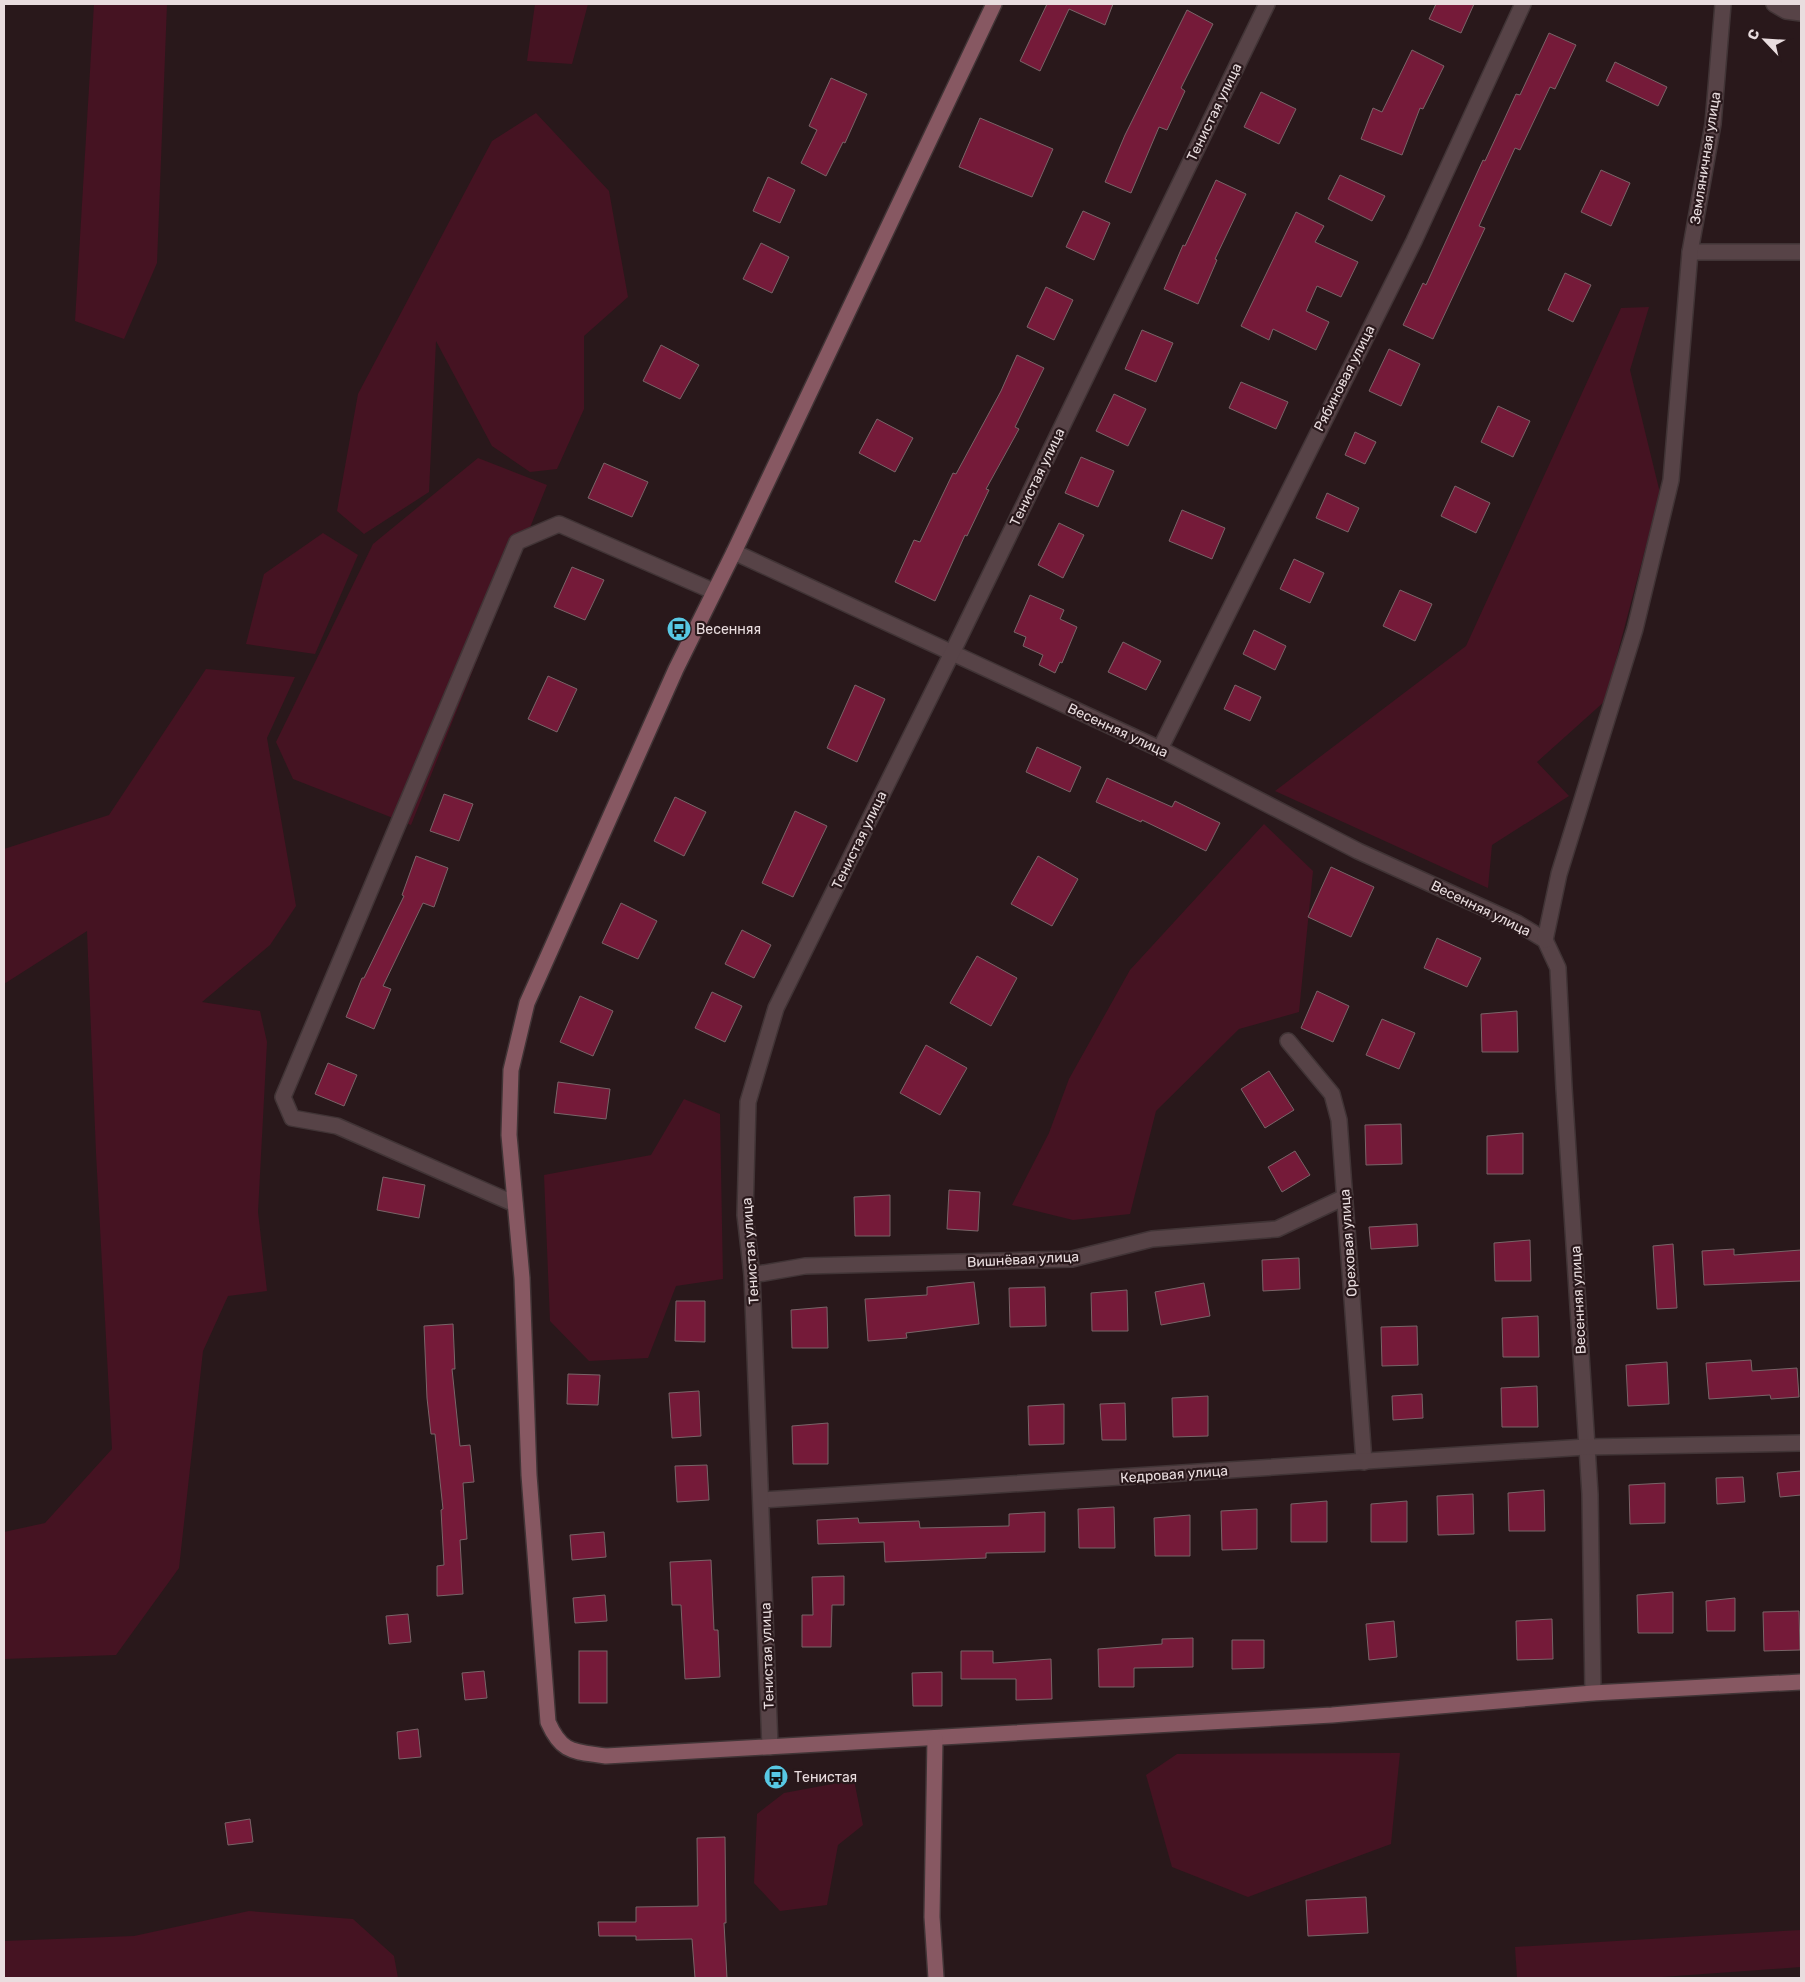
<svg xmlns="http://www.w3.org/2000/svg" width="1805" height="1982" viewBox="0 0 1805 1982" font-family="Rubik,sans-serif">
	<rect width="100%" height="100%" fill="#29181b"/>
	<g fill="#451322">
		<polygon points="94,4 167,4 157,263 124,339 75,321"/>
		<polygon points="535,4 588,4 572,64 527,61"/>
		<polygon points="536,113 609,191 628,297 584,336 584,409 557,469 530,472 492,446 436,341 429,492 364,534 337,511 358,394 492,141"/>
		<polygon points="1649,307 1630,370 1660,493 1605,701 1537,762 1569,796 1492,845 1488,888 1275,791 1466,646 1621,308"/>
		<polygon points="478,458 547,485 411,825 293,779 276,742 373,544"/>
		<polygon points="323,533 358,555 315,654 246,644 264,574"/>
		<polygon points="206,669 295,677 267,738 296,906 270,945 202,1002 260,1011 267,1042 258,1212 267,1291 228,1296 203,1351 179,1568 116,1655 4,1659 4,1532 45,1523 112,1449 96,1153 87,931 4,984 4,849 109,815"/>
		<polygon points="1264,824 1313,871 1299,1012 1239,1029 1156,1111 1130,1214 1073,1220 1012,1205 1049,1133 1069,1079 1130,970"/>
		<polygon points="684,1099 720,1114 723,1279 676,1286 648,1358 589,1361 550,1321 544,1175 651,1155"/>
		<polygon points="1400,1753 1391,1844 1248,1897 1172,1867 1146,1775 1177,1754"/>
		<polygon points="854,1780 863,1825 838,1845 827,1905 780,1911 754,1883 757,1814 784,1793"/>
		<polygon points="249,1911 353,1919 394,1956 398,1978 4,1978 4,1941 134,1936"/>
		<polygon points="1801,1930 1801,1967 1648,1978 1517,1978 1515,1947"/>
	</g>
	<g fill="#751a39" stroke="#796468">
		<polygon points="1047,4 1113,4 1105,25 1069,9 1040,71 1020,61"/>
		<polygon points="1436,4 1474,4 1461,33 1429,19"/>
		<polygon points="1187,10 1213,24 1181,88 1185,91 1167,130 1159,127 1131,193 1105,182 1125,135"/>
		<polygon points="1549,33 1576,45 1555,89 1550,87 1520,150 1515,148 1479,226 1485,228 1433,339 1403,325 1423,283 1426,285 1483,160 1485,161 1516,94 1520,95"/>
		<polygon points="1412,50 1444,66 1423,109 1420,108 1402,155 1361,139 1373,108 1382,112"/>
		<polygon points="1615,62 1667,87 1658,106 1606,81"/>
		<polygon points="831,78 867,94 845,143 843,142 826,176 801,163 817,130 809,126"/>
		<polygon points="1261,92 1296,109 1279,144 1244,127"/>
		<polygon points="980,118 1053,149 1032,197 959,167"/>
		<polygon points="1601,170 1630,183 1611,226 1581,212"/>
		<polygon points="1340,175 1385,196 1372,221 1328,199"/>
		<polygon points="768,177 795,190 780,223 753,211"/>
		<polygon points="1216,180 1246,194 1215,259 1217,260 1198,304 1164,289 1183,245 1185,246"/>
		<polygon points="1083,211 1110,223 1094,260 1066,247"/>
		<polygon points="1296,212 1324,226 1315,242 1358,262 1341,297 1317,286 1306,311 1329,322 1316,350 1273,329 1269,340 1241,326"/>
		<polygon points="761,243 789,257 772,293 743,279"/>
		<polygon points="1565,273 1591,285 1573,322 1548,310"/>
		<polygon points="1046,287 1073,300 1054,340 1027,327"/>
		<polygon points="1142,330 1173,343 1156,382 1125,369"/>
		<polygon points="661,345 699,365 680,399 643,381"/>
		<polygon points="1389,349 1420,364 1401,406 1369,391"/>
		<polygon points="1017,355 1044,368 1015,427 1019,429 986,489 989,490 967,536 965,535 935,601 895,582 914,540 920,542 953,473 956,474 1001,391"/>
		<polygon points="1241,382 1288,402 1276,429 1229,408"/>
		<polygon points="1114,394 1146,409 1128,446 1096,431"/>
		<polygon points="1498,406 1530,421 1513,457 1481,442"/>
		<polygon points="877,419 913,438 895,472 859,453"/>
		<polygon points="1355,432 1376,442 1365,464 1345,455"/>
		<polygon points="1081,457 1114,471 1098,507 1065,493"/>
		<polygon points="604,463 648,482 632,517 588,498"/>
		<polygon points="1455,486 1490,503 1476,533 1441,516"/>
		<polygon points="1327,493 1359,508 1348,532 1316,518"/>
		<polygon points="1182,510 1225,528 1212,559 1169,541"/>
		<polygon points="1059,523 1084,535 1063,578 1038,565"/>
		<polygon points="1294,559 1324,573 1310,603 1280,589"/>
		<polygon points="572,567 604,580 585,620 554,607"/>
		<polygon points="1400,590 1432,604 1415,641 1383,626"/>
		<polygon points="1030,595 1064,610 1060,619 1077,627 1062,663 1060,662 1055,673 1039,665 1043,655 1023,646 1026,637 1014,632"/>
		<polygon points="1254,630 1286,646 1275,670 1243,654"/>
		<polygon points="1123,642 1161,661 1146,690 1108,672"/>
		<polygon points="548,676 577,689 557,732 528,719"/>
		<polygon points="855,685 885,699 857,762 827,748"/>
		<polygon points="1235,685 1261,697 1250,721 1224,709"/>
		<polygon points="1037,747 1081,767 1070,792 1026,772"/>
		<polygon points="1107,778 1172,807 1175,801 1220,823 1206,851 1142,820 1141,822 1096,802"/>
		<polygon points="444,794 473,804 459,841 430,831"/>
		<polygon points="675,797 706,812 684,856 654,841"/>
		<polygon points="795,811 827,826 793,897 762,883"/>
		<polygon points="416,856 448,868 434,907 423,903 383,986 391,989 374,1029 346,1017 362,978 364,978 404,896 402,895"/>
		<polygon points="1038,856 1078,879 1052,926 1011,904"/>
		<polygon points="1331,867 1374,887 1351,937 1308,917"/>
		<polygon points="621,903 657,921 638,959 602,943"/>
		<polygon points="742,930 771,945 754,978 725,964"/>
		<polygon points="1437,938 1481,958 1467,987 1424,968"/>
		<polygon points="977,956 1017,978 991,1026 950,1003"/>
		<polygon points="1317,991 1349,1006 1333,1042 1301,1028"/>
		<polygon points="712,992 742,1006 725,1042 695,1028"/>
		<polygon points="580,996 613,1011 593,1056 560,1042"/>
		<polygon points="1517,1011 1518,1052 1482,1052 1481,1014"/>
		<polygon points="1382,1019 1415,1033 1399,1069 1366,1055"/>
		<polygon points="926,1045 967,1068 940,1115 900,1093"/>
		<polygon points="328,1063 357,1075 344,1106 315,1094"/>
		<polygon points="1269,1071 1294,1110 1265,1128 1241,1089"/>
		<polygon points="558,1082 610,1089 606,1119 554,1113"/>
		<polygon points="1401,1124 1402,1164 1366,1165 1365,1125"/>
		<polygon points="1523,1133 1523,1174 1487,1174 1487,1136"/>
		<polygon points="1295,1151 1310,1175 1282,1192 1268,1167"/>
		<polygon points="383,1177 425,1185 419,1218 377,1210"/>
		<polygon points="949,1190 980,1192 978,1231 947,1229"/>
		<polygon points="890,1195 890,1236 855,1236 854,1197"/>
		<polygon points="1417,1224 1418,1246 1371,1249 1369,1227"/>
		<polygon points="1530,1240 1531,1281 1495,1281 1494,1243"/>
		<polygon points="1673,1244 1677,1308 1657,1309 1653,1246"/>
		<polygon points="1734,1249 1734,1255 1801,1250 1801,1281 1704,1285 1702,1251"/>
		<polygon points="1299,1258 1300,1289 1263,1291 1262,1260"/>
		<polygon points="974,1282 979,1324 906,1333 907,1338 868,1341 865,1299 927,1295 927,1287"/>
		<polygon points="1204,1283 1210,1316 1161,1325 1155,1292"/>
		<polygon points="1045,1287 1046,1326 1010,1327 1009,1288"/>
		<polygon points="1127,1290 1128,1331 1092,1331 1091,1293"/>
		<polygon points="676,1301 705,1301 705,1342 675,1341"/>
		<polygon points="827,1307 828,1348 792,1348 791,1310"/>
		<polygon points="1538,1316 1539,1357 1503,1357 1502,1318"/>
		<polygon points="453,1324 455,1369 452,1369 460,1446 470,1445 474,1482 463,1483 467,1539 460,1540 463,1594 437,1596 437,1566 444,1565 441,1510 443,1509 435,1434 431,1434 427,1398 424,1326"/>
		<polygon points="1417,1326 1418,1365 1382,1366 1381,1327"/>
		<polygon points="1751,1360 1752,1371 1797,1368 1799,1397 1771,1399 1770,1395 1709,1399 1706,1363"/>
		<polygon points="1667,1362 1669,1404 1628,1406 1626,1365"/>
		<polygon points="568,1374 600,1375 598,1405 567,1404"/>
		<polygon points="1537,1386 1538,1427 1502,1427 1501,1388"/>
		<polygon points="699,1391 701,1436 672,1438 669,1393"/>
		<polygon points="1422,1394 1423,1418 1393,1420 1392,1396"/>
		<polygon points="1208,1396 1208,1436 1173,1437 1172,1398"/>
		<polygon points="1125,1403 1126,1440 1102,1440 1100,1404"/>
		<polygon points="1064,1404 1064,1444 1029,1445 1028,1406"/>
		<polygon points="828,1423 828,1464 793,1464 792,1426"/>
		<polygon points="707,1465 709,1500 677,1502 675,1466"/>
		<polygon points="1801,1471 1801,1495 1780,1497 1777,1473"/>
		<polygon points="1743,1477 1745,1502 1717,1504 1716,1478"/>
		<polygon points="1665,1483 1665,1523 1630,1524 1629,1485"/>
		<polygon points="1544,1490 1545,1531 1509,1531 1508,1493"/>
		<polygon points="1473,1494 1474,1534 1438,1535 1437,1496"/>
		<polygon points="1327,1501 1327,1542 1291,1542 1291,1504"/>
		<polygon points="1407,1501 1407,1542 1371,1542 1371,1504"/>
		<polygon points="1114,1507 1115,1548 1079,1548 1078,1509"/>
		<polygon points="1257,1509 1257,1549 1222,1550 1221,1511"/>
		<polygon points="1045,1512 1045,1552 986,1553 986,1558 885,1562 884,1542 818,1544 817,1520 858,1518 859,1523 919,1521 920,1528 1009,1526 1009,1514"/>
		<polygon points="1190,1515 1190,1556 1155,1556 1154,1518"/>
		<polygon points="604,1532 606,1557 572,1560 570,1535"/>
		<polygon points="711,1560 714,1630 718,1630 720,1677 685,1679 681,1605 672,1605 670,1562"/>
		<polygon points="844,1576 844,1605 832,1605 831,1647 802,1647 802,1615 813,1615 812,1577"/>
		<polygon points="1673,1592 1673,1633 1638,1633 1637,1595"/>
		<polygon points="605,1595 607,1621 575,1623 573,1598"/>
		<polygon points="1735,1598 1735,1631 1707,1631 1706,1601"/>
		<polygon points="1799,1611 1800,1650 1764,1651 1763,1612"/>
		<polygon points="408,1614 411,1642 389,1644 386,1616"/>
		<polygon points="1552,1619 1553,1659 1517,1660 1516,1621"/>
		<polygon points="1394,1621 1397,1657 1369,1660 1366,1624"/>
		<polygon points="1193,1638 1193,1667 1134,1668 1134,1687 1099,1687 1098,1649 1162,1644 1162,1639"/>
		<polygon points="1232,1640 1264,1640 1264,1668 1232,1669"/>
		<rect x="579" y="1651" width="28" height="52"/>
		<polygon points="961,1651 993,1651 993,1663 1051,1659 1052,1699 1016,1700 1016,1679 961,1679"/>
		<polygon points="484,1671 487,1698 465,1700 462,1673"/>
		<polygon points="942,1672 942,1706 913,1706 912,1673"/>
		<polygon points="418,1729 421,1757 399,1759 397,1732"/>
		<polygon points="250,1819 253,1842 228,1845 225,1823"/>
		<polygon points="725,1837 726,1923 724,1923 727,1978 695,1978 692,1939 636,1940 636,1936 599,1936 598,1922 636,1922 636,1907 698,1906 697,1838"/>
		<polygon points="1366,1897 1368,1933 1308,1936 1306,1900"/>
	</g>
	<g fill="none" stroke-linecap="round" stroke-linejoin="round">
		<defs>
			<g id="street">
				<polyline points="1774,4 1786,11 1801,13"/>
				<polyline points="1690,252 1801,252"/>
				<polyline points="734,552 1160,749 1358,851 1517,923 1545,940 1558,968 1564,1088 1590,1494 1593,1693"/>
				<polyline points="1160,749 1414,241 1523,4"/>
				<polyline points="1545,940 1559,874 1635,629 1671,480 1690,252 1713,124 1723,4"/>
				<polyline points="1288,1041 1332,1094 1339,1120 1364,1462"/>
				<polyline points="515,1204 337,1126 292,1118 283,1097 517,542 559,524 713,591"/>
				<polyline points="752,1275 805,1266 1072,1259 1152,1239 1277,1229 1345,1197"/>
				<polyline points="761,1500 1586,1447 1801,1443"/>
				<polyline points="770,1747 752,1275 745,1215 748,1102 776,1008 952,653 1267,4"/>
			</g>
			<g id="secondary">
				<path d="M994,4L734,552L676,669L527,1003L511,1070L509,1135L522,1278L529,1475L548,1722C562,1754 574,1751 606,1756L1332,1715L1593,1693L1801,1682"/>
				<polyline points="935,1738 932,1917 936,1978"/>
			</g>
		</defs>
		<use href="#street" stroke="#413436" stroke-width="18"/>
		<use href="#secondary" stroke="#413436" stroke-width="18"/>
		<use href="#street" stroke="#574347" stroke-width="15"/>
		<use href="#secondary" stroke="#875862" stroke-width="15"/>
	</g>
	<defs>
		<symbol id="bus-disc" viewBox="-11 -11 22 22"><circle r="9.5" fill="#58c8e4" stroke="#29181b"/><path d="M-5-6H5V4H4V6H2V4H-2V6H-4V4H-5ZM-3.5-4V0h7V-4ZM-3.5 1.2v1.5H-2V1.2ZM2 1.2v1.5H3.5V1.2Z" fill="#111"/></symbol>
	</defs>
	<g fill-rule="evenodd">
		<use href="#bus-disc" x="665" y="615" width="28" height="28"/>
		<use href="#bus-disc" x="762" y="1763" width="28" height="28"/>
	</g>
	<g text-anchor="middle" stroke-width="4.5" stroke-linejoin="round" paint-order="stroke">
		<g font-size="14" fill="#e9dddf" stroke="#29181b">
			<text transform="translate(1214 112) rotate(-64)" y="5">Тенистая улица</text>
			<text transform="translate(1705 158) rotate(-81)" y="5">Земляничная улица</text>
			<text transform="translate(1344 378) rotate(-63)" y="5">Рябиновая улица</text>
			<text transform="translate(1037 477) rotate(-64)" y="5">Тенистая улица</text>
			<text transform="translate(1118 730) rotate(25)" y="5">Весенняя улица</text>
			<text transform="translate(859 840) rotate(-64)" y="5">Тенистая улица</text>
			<text transform="translate(1481 908) rotate(26)" y="5">Весенняя улица</text>
			<text transform="translate(1348 1243) rotate(-94)" y="5">Ореховая улица</text>
			<text transform="translate(750 1251) rotate(-94)" y="5">Тенистая улица</text>
			<text transform="translate(1023 1259) rotate(-3)" y="5">Вишнёвая улица</text>
			<text transform="translate(1578 1300) rotate(-93)" y="5">Весенняя улица</text>
			<text transform="translate(1174 1474) rotate(-4)" y="5">Кедровая улица</text>
			<text transform="translate(767 1656) rotate(-92)" y="5">Тенистая улица</text>
		</g>
		<g font-size="14" fill="#e9dddf" stroke="#29181b" text-anchor="start">
			<text x="696" y="634">Весенняя</text>
			<text x="794" y="1782">Тенистая</text>
		</g>
	</g>
	<rect width="1805" height="1982" fill="none" stroke="#e9dddf" stroke-width="10"/>
	<g transform="translate(1765 40) rotate(295)" stroke="#29181b" stroke-width="4" paint-order="stroke">
	<path d="M0-4L9 19L0 12L-9 19Z" fill="#e9dddf"/>
	<text y="-8" font-size="14" font-weight="bold" text-anchor="middle" fill="#e9dddf">С</text>
	</g>
</svg>
